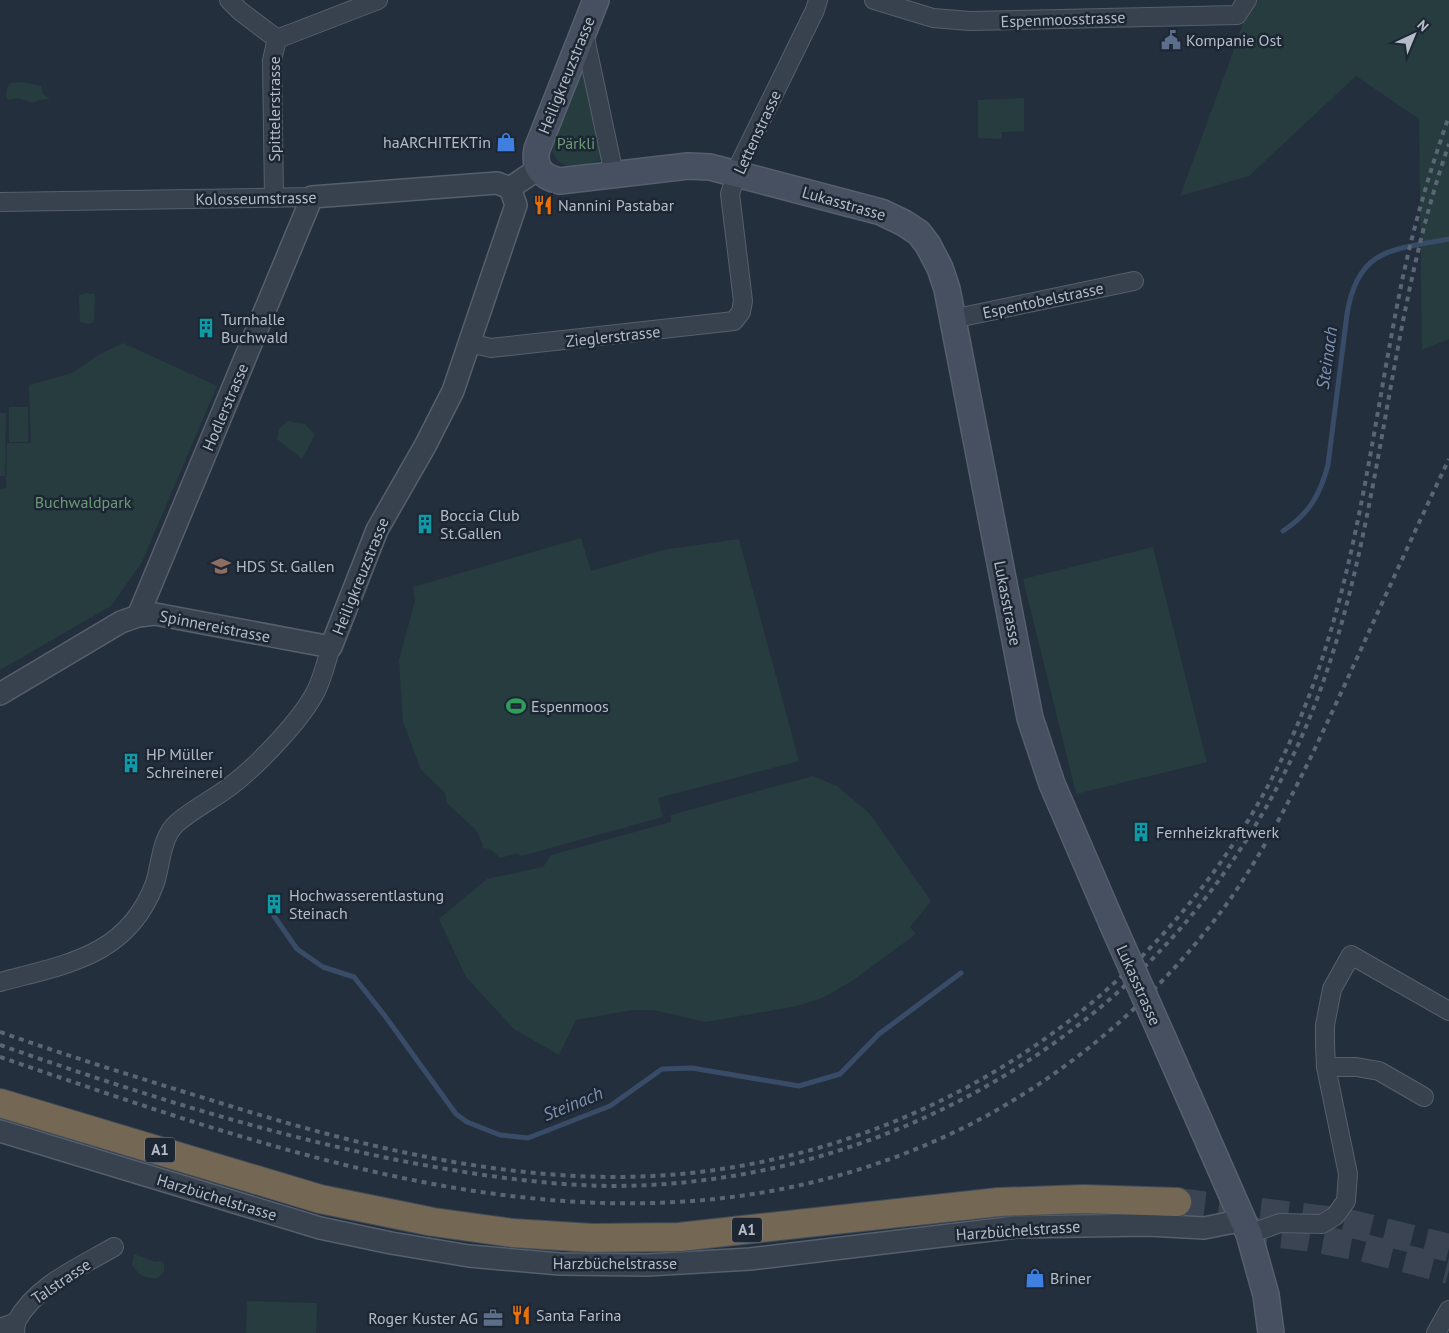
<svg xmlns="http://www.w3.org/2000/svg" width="1449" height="1333" viewBox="0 0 1449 1333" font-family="'PT Sans',sans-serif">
	<rect width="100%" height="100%" fill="#242f3e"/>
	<g fill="#263c3f">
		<polygon points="1250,0 1449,0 1449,339 1422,350 1419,119 1356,76 1249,176 1180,196 1236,44"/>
		<path d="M584,67L596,115L602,160C582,165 562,175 552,151L554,141Z"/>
		<polygon points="21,82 41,86 43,94 50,99 38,100 33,103 18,98 8,100 6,96 7,88 11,83"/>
		<polygon points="1024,98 1024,131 1002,132 1002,139 978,138 978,100"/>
		<polygon points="86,293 95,294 94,322 89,324 80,322 79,295"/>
		<polygon points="123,343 217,386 142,562 111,606 0,670 0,489 6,488 7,443 31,443 29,385 72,373 100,354"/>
		<rect x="9" y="407" width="19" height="35"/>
		<polygon points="0,413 6,413 5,476 0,476"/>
		<polygon points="288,421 305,424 315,435 302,459 277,439 279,429"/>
		<polygon points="581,538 591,571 663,550 739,539 799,761 658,798 663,817 521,856 518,853 500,858 490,849 482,848 483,845 476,830 447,803 445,793 421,770 403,722 399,660 415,601 413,587"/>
		<polygon points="1153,547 1207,762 1076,794 1023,579"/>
		<polygon points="813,776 837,786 870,814 931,901 910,927 916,934 852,981 822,998 797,1006 706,1022 653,1010 632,1010 576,1020 559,1055 514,1029 466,977 439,919 487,879 543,867 551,855 671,822 671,815"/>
		<path d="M134,1254L155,1262L161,1261L164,1264V1272L158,1278C145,1279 139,1276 132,1265Z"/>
		<polygon points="247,1301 317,1303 316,1333 246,1333"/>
	</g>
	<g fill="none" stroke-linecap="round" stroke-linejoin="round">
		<g stroke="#394c67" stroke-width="5">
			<path d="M1283,531C1309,514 1320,495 1328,465L1347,314C1358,247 1393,250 1449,239"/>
			<polyline points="274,916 297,949 323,967 354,977 385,1016 456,1114 467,1122 500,1135 528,1138 610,1106 662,1069 692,1068 799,1086 840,1074 879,1034 961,973"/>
		</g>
		<g stroke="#3a4453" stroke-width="28" stroke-dasharray="28 14" stroke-linecap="butt">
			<polyline points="1177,1202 1344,1222 1449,1248"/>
			<polyline points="1240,1230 1306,1237 1361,1247 1449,1270"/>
		</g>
		<defs>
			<g id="minor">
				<polyline points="229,0 240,11 277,39"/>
				<polyline points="874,0 933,18 970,21 1237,15 1247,0"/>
				<polyline points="584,33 614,174"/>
				<polyline points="274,198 272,60 277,39 378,0"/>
				<polyline points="0,202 312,197"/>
				<polyline points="952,319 1134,281"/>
				<polyline points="469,343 491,348 734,321 741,312 743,301 730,194 740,163 815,10 818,0"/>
				<path d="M0,982C67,964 128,956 155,883C161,864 161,837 177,823C194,808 216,798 233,784C259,764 302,719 316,691C323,677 326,662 331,647"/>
				<polyline points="1326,1067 1356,1067 1379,1071 1424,1097"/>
				<polyline points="1249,1234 1280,1223 1322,1224 1335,1216 1346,1201 1348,1174 1326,1067 1325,1044 1325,1025 1332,989 1351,955 1449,1011"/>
				<path d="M16,1322C36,1285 78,1268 114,1247"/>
				<polyline points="0,1328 16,1322 15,1333"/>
				<polyline points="1436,1333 1449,1310"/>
			</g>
			<g id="tertiary">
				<polyline points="510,188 538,169"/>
				<polyline points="0,694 121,622 138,616 155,614 331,647 377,530 425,446 453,391 516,205 510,188 497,183 312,197 138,616"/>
				<polyline points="0,1131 320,1228 391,1243 469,1256 560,1264 647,1265 750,1259 1016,1227 1148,1225 1204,1228 1244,1220"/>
			</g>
			<g id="secondary">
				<path d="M596,0L537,149C533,168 542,177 560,181L688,166L710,167L881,212L904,223L919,233L928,245L940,268L947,289L1030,718L1052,784L1111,921"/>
				<polyline points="1163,1038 1249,1234 1266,1295 1271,1333"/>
			</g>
			<polyline id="motorway" points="0,1103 320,1199 433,1222 512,1233 592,1238 679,1237 999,1202 1083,1199 1177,1202"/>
		</defs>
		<use href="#minor" stroke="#565f6c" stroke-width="20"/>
		<use href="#tertiary" stroke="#565f6c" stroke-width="24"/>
		<use href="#secondary" stroke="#565f6c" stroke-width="28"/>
		<use href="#motorway" stroke="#434c59" stroke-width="30"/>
		<use href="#minor" stroke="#38414e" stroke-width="18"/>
		<use href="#tertiary" stroke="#38414e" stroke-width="21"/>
		<use href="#secondary" stroke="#465061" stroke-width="25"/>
		<use href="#motorway" stroke="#746855" stroke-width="28"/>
		<g stroke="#5a6575" stroke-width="4" stroke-dasharray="5 5" stroke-linecap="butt">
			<path d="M0,1032C71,1057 142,1079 214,1101C345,1142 484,1178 623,1177C784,1175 942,1119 1069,1021C1180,935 1264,819 1312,688C1360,557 1374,417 1402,281C1414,225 1430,170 1449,116"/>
			<path d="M0,1045C137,1093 275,1137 418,1164C484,1176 551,1186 619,1186C786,1184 949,1126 1081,1023C1190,938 1273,820 1320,691C1384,514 1387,321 1449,144"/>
			<path d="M0,1057C316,1165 645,1286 967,1126C1072,1073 1163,993 1231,898C1280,827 1316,747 1352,669C1384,599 1416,528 1449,459"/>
		</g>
		<defs>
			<polyline id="secondary-bridge" points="1111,921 1163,1038"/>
		</defs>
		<use href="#secondary-bridge" stroke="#565f6c" stroke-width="28" stroke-linecap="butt"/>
		<use href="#secondary-bridge" stroke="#465061" stroke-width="25"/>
	</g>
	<defs>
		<symbol id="civic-bare" viewBox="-9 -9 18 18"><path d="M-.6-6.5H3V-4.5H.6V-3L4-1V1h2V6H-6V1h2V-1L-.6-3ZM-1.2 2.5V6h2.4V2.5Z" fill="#5c6f8a" stroke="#1d2633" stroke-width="2.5" paint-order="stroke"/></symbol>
		<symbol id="shop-bare" viewBox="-9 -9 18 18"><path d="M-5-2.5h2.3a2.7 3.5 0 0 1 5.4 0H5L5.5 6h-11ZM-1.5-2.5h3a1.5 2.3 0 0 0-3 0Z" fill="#3f7fe0" stroke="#1d2633" stroke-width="2.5" paint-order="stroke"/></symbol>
		<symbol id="restaurant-bare" viewBox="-9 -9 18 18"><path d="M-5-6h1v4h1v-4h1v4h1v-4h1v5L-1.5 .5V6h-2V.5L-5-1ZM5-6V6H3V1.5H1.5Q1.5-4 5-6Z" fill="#e8710a" stroke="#1d2633" stroke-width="2.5" paint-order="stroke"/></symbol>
		<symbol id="building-bare" viewBox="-9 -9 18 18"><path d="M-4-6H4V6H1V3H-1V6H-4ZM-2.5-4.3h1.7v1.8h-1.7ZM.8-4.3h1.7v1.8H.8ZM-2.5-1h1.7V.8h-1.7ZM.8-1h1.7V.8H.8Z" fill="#0f9aa8" stroke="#1d2633" stroke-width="2.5" paint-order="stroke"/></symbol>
		<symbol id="school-bare" viewBox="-9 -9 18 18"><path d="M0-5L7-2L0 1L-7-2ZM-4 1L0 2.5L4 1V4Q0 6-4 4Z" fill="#8d6e63" stroke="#1d2633" stroke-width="2.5" paint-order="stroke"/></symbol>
		<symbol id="stadium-bare" viewBox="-9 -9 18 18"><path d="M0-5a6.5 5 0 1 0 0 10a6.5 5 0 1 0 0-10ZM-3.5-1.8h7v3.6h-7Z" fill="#2e9e5b" stroke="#1d2633" stroke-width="2.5" paint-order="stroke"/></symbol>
		<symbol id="office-bare" viewBox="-9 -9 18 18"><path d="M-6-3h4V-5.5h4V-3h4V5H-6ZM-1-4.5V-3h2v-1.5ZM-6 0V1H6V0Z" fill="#5c6f8a" stroke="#1d2633" stroke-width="2.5" paint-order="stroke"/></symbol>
	</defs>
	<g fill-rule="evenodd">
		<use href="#civic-bare" x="1157" y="26" width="28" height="28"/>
		<use href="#shop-bare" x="492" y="128" width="28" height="28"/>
		<use href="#restaurant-bare" x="529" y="191" width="28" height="28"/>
		<use href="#building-bare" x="192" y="314" width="28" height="28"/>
		<use href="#building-bare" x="411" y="510" width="28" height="28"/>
		<use href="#school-bare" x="207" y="552" width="28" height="28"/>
		<use href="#stadium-bare" x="502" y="692" width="28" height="28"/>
		<use href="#building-bare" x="117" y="749" width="28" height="28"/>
		<use href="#building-bare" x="1127" y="818" width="28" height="28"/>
		<use href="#building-bare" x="260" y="890" width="28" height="28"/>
		<use href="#shop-bare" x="1021" y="1264" width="28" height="28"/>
		<use href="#restaurant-bare" x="507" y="1301" width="28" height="28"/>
		<use href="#office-bare" x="479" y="1304" width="28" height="28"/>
	</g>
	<g text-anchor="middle" stroke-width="5" stroke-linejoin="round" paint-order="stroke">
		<g fill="#1d2633" stroke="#878f9c" stroke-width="1">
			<rect x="145" y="1137.5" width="30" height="25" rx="4"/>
			<rect x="732" y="1217.5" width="30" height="25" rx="4"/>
		</g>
		<g font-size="15" font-weight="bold" fill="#b4bcc9">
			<text x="160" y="1155">A1</text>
			<text x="747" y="1235">A1</text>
		</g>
		<g font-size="16" fill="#b4bcc9" stroke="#1d2633">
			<text transform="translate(1063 19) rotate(-2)" y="6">Espenmoosstrasse</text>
			<text transform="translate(566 75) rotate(-68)" y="6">Heiligkreuzstrasse</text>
			<text transform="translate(274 109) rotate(-90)" y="6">Spittelerstrasse</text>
			<text transform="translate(757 132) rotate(-65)" y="6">Lettenstrasse</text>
			<text transform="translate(256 198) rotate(-1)" y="6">Kolosseumstrasse</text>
			<text transform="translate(844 203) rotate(16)" y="6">Lukasstrasse</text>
			<text transform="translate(1043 300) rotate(-12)" y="6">Espentobelstrasse</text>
			<text transform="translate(613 336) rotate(-6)" y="6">Zieglerstrasse</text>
			<text transform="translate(225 407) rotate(-67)" y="6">Hodlerstrasse</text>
			<text transform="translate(360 576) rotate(-68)" y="6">Heiligkreuzstrasse</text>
			<text transform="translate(1008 603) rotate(79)" y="6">Lukasstrasse</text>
			<text transform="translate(215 626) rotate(11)" y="6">Spinnereistrasse</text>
			<text transform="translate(1139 985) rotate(66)" y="6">Lukasstrasse</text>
			<text transform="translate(217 1197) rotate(17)" y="6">Harzbüchelstrasse</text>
			<text transform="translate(1018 1230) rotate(-4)" y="6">Harzbüchelstrasse</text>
			<text x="615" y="1269">Harzbüchelstrasse</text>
			<text transform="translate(61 1281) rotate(-34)" y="6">Talstrasse</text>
		</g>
		<g font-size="16" fill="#b4bcc9" stroke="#1d2633" text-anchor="start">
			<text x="1186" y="46">Kompanie Ost</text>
			<text x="491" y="148" text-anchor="end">haARCHITEKTin</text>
			<text x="558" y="211">Nannini Pastabar</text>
			<text x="221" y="325">Turnhalle<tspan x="221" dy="18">Buchwald</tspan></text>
			<text x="440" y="521">Boccia Club<tspan x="440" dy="18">St.Gallen</tspan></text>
			<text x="236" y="572">HDS St. Gallen</text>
			<text x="531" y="712">Espenmoos</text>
			<text x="146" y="760">HP Müller<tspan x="146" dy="18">Schreinerei</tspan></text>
			<text x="1156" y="838">Fernheizkraftwerk</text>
			<text x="289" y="901">Hochwasserentlastung<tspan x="289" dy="18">Steinach</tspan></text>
			<text x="1050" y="1284">Briner</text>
			<text x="536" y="1321">Santa Farina</text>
			<text x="478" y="1324" text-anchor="end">Roger Kuster AG</text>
		</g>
		<g font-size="16" fill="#6b9a76" stroke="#1d2633">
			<text x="576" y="149">Pärkli</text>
			<text x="83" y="508">Buchwaldpark</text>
		</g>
		<g font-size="18" font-style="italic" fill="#7c92b1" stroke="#1d2633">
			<text transform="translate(1327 358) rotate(-82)" y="6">Steinach</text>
			<text transform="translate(573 1104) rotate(-22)" y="6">Steinach</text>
		</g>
	</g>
	<g transform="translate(1414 35) rotate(44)" stroke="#1d2633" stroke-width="4" paint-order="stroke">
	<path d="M0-4L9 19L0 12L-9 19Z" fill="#b4bcc9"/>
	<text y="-8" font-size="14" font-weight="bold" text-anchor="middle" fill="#b4bcc9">N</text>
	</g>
</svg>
